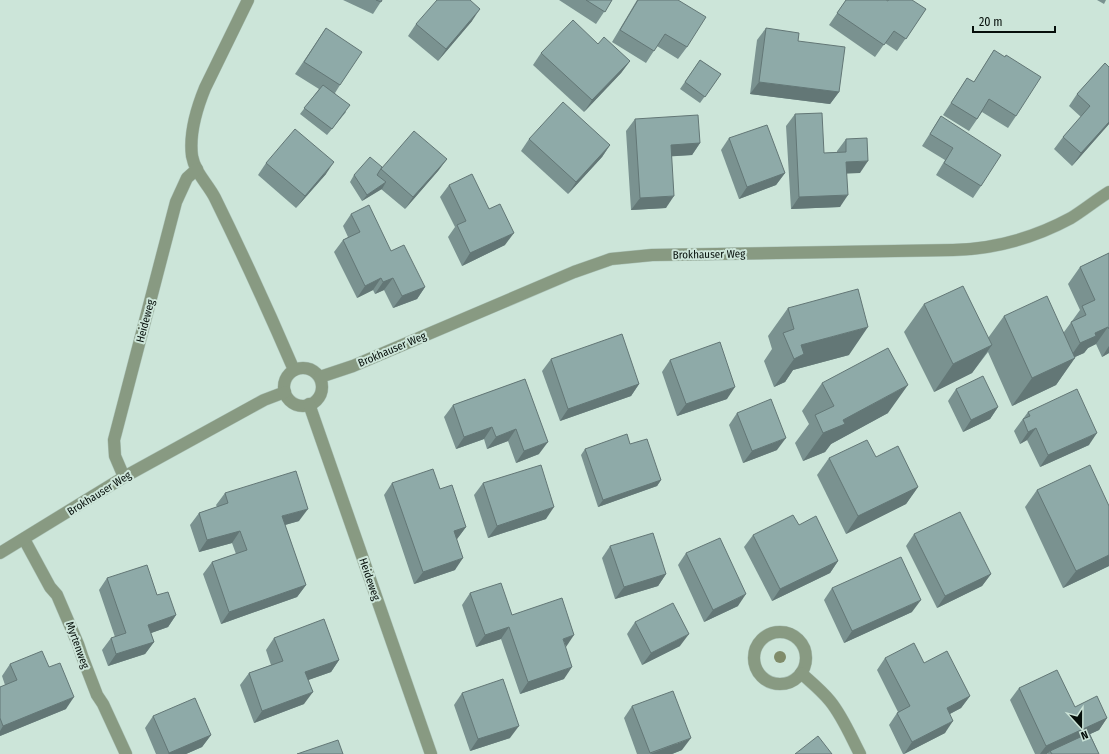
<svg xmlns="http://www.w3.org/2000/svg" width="1109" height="754" viewBox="0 0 1109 754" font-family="'Fira Sans Condensed',sans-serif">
	<rect width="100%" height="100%" fill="#cce5d9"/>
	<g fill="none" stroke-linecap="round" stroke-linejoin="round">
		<defs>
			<g id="minor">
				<path d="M248,0L205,88C196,110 189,133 192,156C195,173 208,184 215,198C243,255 269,312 294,370"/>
				<circle cx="303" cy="387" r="19"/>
				<path d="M320,377L353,366L574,272L611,259L652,255L953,250C994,249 1034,238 1071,218C1084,210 1096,200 1109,192"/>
				<polyline points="309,404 431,754"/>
				<polyline points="124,477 115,456 114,440 176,202 187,178 197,169"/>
				<polyline points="24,539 50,587 57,595 78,644 82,656 97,695 103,704 126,754"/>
				<polyline points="0,553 124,477 264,400 285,392"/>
				<circle cx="780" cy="658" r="26"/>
				<path d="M801,673C811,682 822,691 830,701C843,717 851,737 860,754"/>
			</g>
		</defs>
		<use href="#minor" stroke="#acc3b8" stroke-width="13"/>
		<use href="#minor" stroke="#889a82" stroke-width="12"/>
	</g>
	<circle fill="#808c6a" cx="780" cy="657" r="6"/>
	<g fill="#7a9290">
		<polygon points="343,0 382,0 373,14"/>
		<polygon points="559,0 612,0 596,24"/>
		<polygon points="637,0 678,0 687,47 678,59 657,46 646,63 612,42"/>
		<polygon points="846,0 888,1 926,9 897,51 885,43 875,57 829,25"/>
		<polygon points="1097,0 1106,0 1104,4"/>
		<polygon points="472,21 438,61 408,36 416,24"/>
		<polygon points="326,28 340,85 335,93 346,112 327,135 300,114 319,89 295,74"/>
		<polygon points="766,28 798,41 839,92 830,104 750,94 757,40"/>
		<polygon points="598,44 630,61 621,73 584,112 533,65 541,53"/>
		<polygon points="994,50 1016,116 1008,128 982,112 969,131 943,115 967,78 974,82"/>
		<polygon points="700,60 721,74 700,103 680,89"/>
		<polygon points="1105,63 1109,124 1072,166 1054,149 1063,137 1081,117 1069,106 1077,94"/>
		<polygon points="795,114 824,153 837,152 837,151 846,139 860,173 847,173 840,207 791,209 786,126"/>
		<polygon points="941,116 981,186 973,198 936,175 945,160 922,146"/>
		<polygon points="635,119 700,143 692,155 672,156 666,208 631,210 626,131"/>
		<polygon points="729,138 785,173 776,185 739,199 721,150"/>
		<polygon points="529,139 610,145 602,157 568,194 521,151"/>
		<polygon points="447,159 438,171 405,209 381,189 362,201 350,182 354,175 382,167"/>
		<polygon points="266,163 326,174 296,208 258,175"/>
		<polygon points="449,185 489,209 505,245 462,266 448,237 455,227 440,197"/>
		<polygon points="351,214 425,287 417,299 393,308 384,290 375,294 373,290 357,298 334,252 343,240 348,237 343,226"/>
		<polygon points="1109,253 1109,353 1102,357 1096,344 1088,348 1084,353 1075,357 1056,385 1012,406 988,352 972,373 934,392 904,332 924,304 988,338 1004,316 1064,332 1080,310 1068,284 1080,267"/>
		<polygon points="788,308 849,355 793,370 785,382 774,387 764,361 772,349 768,336"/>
		<polygon points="551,359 639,384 631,396 560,421 542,371"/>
		<polygon points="670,360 727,399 677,416 662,372"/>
		<polygon points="525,379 539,454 516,463 508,441 487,449 484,439 456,449 444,417 453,405"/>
		<polygon points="822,383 888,413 831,444 825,452 803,461 795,443 809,424 802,411"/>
		<polygon points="956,389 998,407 990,419 963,432 948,401"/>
		<polygon points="1028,412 1089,445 1040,467 1027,440 1020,444 1014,431"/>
		<polygon points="737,413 777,450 743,463 729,425"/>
		<polygon points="630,444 661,480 657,486 598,507 581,455 585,449"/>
		<polygon points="876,457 918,487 906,504 846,534 817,475 829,458"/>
		<polygon points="392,483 440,489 466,527 457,539 455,570 414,584 384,495"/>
		<polygon points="483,483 546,519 488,538 474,495"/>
		<polygon points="1037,490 1109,506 1109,566 1063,588 1025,507"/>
		<polygon points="225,493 299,521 285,525 306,585 297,597 221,624 203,574 212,562 236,554 232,543 199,552 190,525 199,513 217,507 216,505"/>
		<polygon points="799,525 838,561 830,573 772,601 744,547 753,535"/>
		<polygon points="914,534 991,574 982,586 937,608 906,546"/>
		<polygon points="610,546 666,574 658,586 615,599 602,558"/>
		<polygon points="686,553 738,606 704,622 678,565"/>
		<polygon points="107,578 157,595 176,615 168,627 151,633 154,642 145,654 108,666 102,650 111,638 115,637 99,590"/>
		<polygon points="832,588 912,612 844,643 824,600"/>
		<polygon points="470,593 512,615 565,647 564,679 520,694 501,639 476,647 462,605"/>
		<polygon points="635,622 680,646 642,665 627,634"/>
		<polygon points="274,638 339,660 331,672 308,680 304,704 254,723 240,685 249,673 271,665 266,650"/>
		<polygon points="885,658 924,663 970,696 961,708 950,714 945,733 904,754 903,754 889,725 897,713 898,712 877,670"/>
		<polygon points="10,664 66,709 0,736 0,687 5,685 2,676"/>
		<polygon points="1019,688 1107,718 1099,730 1090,734 1099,754 1048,754 1048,753 1047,754 1035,754 1010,700"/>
		<polygon points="462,693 510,738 470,751 454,705"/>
		<polygon points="632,706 682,750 672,754 637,754 624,718"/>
		<polygon points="153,716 211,735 202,747 186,754 156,754 145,728"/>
	</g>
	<g fill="#637776">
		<polygon points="480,9 472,21 438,61 446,49"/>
		<polygon points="630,61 621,73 584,112 592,100"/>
		<polygon points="759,82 839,92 830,104 750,94"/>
		<polygon points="1109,122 1109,124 1072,166 1081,153"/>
		<polygon points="700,143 692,155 662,157 671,145"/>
		<polygon points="610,145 602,157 568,194 576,182"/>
		<polygon points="447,159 438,171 405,209 413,197"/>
		<polygon points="868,161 860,173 838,174 846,162"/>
		<polygon points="334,162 326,174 296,208 305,196"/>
		<polygon points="785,173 776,185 739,199 747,187"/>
		<polygon points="386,182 382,189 362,201 367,195"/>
		<polygon points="848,195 840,207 791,209 799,197"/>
		<polygon points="674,196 666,208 631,210 640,198"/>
		<polygon points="514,233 505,245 462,266 470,253"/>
		<polygon points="381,278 373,290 357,298 365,286"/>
		<polygon points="393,278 384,290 375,294 383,282"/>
		<polygon points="425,287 417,299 393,308 402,296"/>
		<polygon points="868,327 849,355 793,370 785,382 774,387 794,359 801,345"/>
		<polygon points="1108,327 1096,344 1088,348 1084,353 1068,360 1080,343 1095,333"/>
		<polygon points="992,345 972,373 934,392 953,364"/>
		<polygon points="1109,346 1109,353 1102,357"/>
		<polygon points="1075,358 1056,385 1012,406 1032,378"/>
		<polygon points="639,384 631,396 560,421 568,409"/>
		<polygon points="908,385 888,413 831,444 825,452 803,461 823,433 843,420"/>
		<polygon points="735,387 727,399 677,416 686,404"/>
		<polygon points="998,407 990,419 963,432 971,420"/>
		<polygon points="492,427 484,439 456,449 464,437"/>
		<polygon points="1036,428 1027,440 1020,444 1028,432"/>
		<polygon points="516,429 508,441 487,449 496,437"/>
		<polygon points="1097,433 1089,445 1040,467 1048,455"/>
		<polygon points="786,438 777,450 743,463 752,451"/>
		<polygon points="548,442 539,454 516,463 524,451"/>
		<polygon points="661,480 657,486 598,507 603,500"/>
		<polygon points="918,487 906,504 846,534 858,516"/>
		<polygon points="554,507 546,519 488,538 497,526"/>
		<polygon points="308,509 299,521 274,528 282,516"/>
		<polygon points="466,527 457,539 445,543 454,531"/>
		<polygon points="240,531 232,543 199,552 207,540"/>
		<polygon points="1109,555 1109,566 1063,588 1076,571"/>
		<polygon points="463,558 455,570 414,584 423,572"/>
		<polygon points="838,561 830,573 772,601 780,589"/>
		<polygon points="666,574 658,586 615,599 624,587"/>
		<polygon points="991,574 982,586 937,608 945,596"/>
		<polygon points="306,585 297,597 221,624 229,612"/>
		<polygon points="746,594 738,606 704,622 713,610"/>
		<polygon points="921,600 912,612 844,643 852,631"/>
		<polygon points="176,615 168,627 140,637 148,625"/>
		<polygon points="509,627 501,639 476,647 485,635"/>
		<polygon points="689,634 680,646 642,665 651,653"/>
		<polygon points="574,635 566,647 563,639"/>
		<polygon points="154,642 145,654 108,666 116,654"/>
		<polygon points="339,660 331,672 297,684 305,672"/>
		<polygon points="572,667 564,679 520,694 528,682"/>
		<polygon points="313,692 304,704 254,723 262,711"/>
		<polygon points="970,696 961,708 938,720 947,708"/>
		<polygon points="74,697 66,709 0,736 0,731 3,726"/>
		<polygon points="1107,718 1099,730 1051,752 1050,751 1047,754 1040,754 1046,746"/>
		<polygon points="953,721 945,733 904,754 912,742"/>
		<polygon points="519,726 510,738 470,751 478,739"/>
		<polygon points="211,735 202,747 186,754 168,754 169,753"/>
		<polygon points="691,738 682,750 672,754 650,754"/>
	</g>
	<g fill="#8eaaa8" stroke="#637776">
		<polygon points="376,0 382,0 381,2"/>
		<polygon points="437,0 470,0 480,9 446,49 416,24"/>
		<polygon points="586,0 612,0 605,12"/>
		<polygon points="638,0 678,0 706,17 687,47 665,34 654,51 620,30"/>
		<polygon points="846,0 886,0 888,1 888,0 912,0 926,9 906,39 894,31 884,45 837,13"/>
		<polygon points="573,20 598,44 604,37 630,61 592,100 541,53"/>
		<polygon points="326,28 362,52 340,85 304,62"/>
		<polygon points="766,28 799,33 798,41 845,47 839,92 759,82"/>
		<polygon points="994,50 1005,57 1006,55 1041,77 1016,116 989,99 977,119 951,103 967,78 974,82"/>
		<polygon points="700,60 721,74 705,97 685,82"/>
		<polygon points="1105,63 1109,67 1109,122 1081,153 1063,137 1090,106 1077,94"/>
		<polygon points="323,85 350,105 332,129 304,108"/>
		<polygon points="563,102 610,145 576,182 529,139"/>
		<polygon points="822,113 824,153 846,152 846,139 867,138 868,161 846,162 848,195 799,197 795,114"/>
		<polygon points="698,115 700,143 671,145 674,196 640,198 635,119"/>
		<polygon points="941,116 1001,155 981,186 944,163 953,148 930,134"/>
		<polygon points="767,125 785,173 747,187 729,138"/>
		<polygon points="295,129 334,162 305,196 266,163"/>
		<polygon points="414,131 447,159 413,197 381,169"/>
		<polygon points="370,157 382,167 377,175 386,182 367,195 354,175"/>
		<polygon points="472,174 489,209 500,204 514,233 470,253 457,225 466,221 449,185"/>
		<polygon points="369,205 391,251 404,245 425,287 402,296 393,278 383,282 381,278 365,286 343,240 360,232 351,214"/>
		<polygon points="1109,253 1109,329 1108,327 1095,333 1096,336 1080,343 1071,322 1086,315 1082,306 1095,300 1080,267"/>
		<polygon points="963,286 992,345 953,364 924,304"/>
		<polygon points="858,289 868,327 801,345 804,354 794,359 783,333 794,329 788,308"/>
		<polygon points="1047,296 1075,358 1032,378 1004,316"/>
		<polygon points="622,334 639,384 568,409 551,359"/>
		<polygon points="720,342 735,387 686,404 670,360"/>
		<polygon points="888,348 908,385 843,420 845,424 823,433 815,415 834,406 822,383"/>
		<polygon points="983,376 998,407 971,420 956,389"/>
		<polygon points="525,379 548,442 524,451 516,429 496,437 492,427 464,437 453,405"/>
		<polygon points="1077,389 1097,433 1048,455 1036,428 1028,432 1023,419 1030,416 1028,412"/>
		<polygon points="771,399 786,438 752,451 737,413"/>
		<polygon points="627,434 630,444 647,439 661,480 603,500 585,449"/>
		<polygon points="867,440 876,457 898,446 918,487 858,516 829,458"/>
		<polygon points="541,465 554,507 497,526 483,483"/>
		<polygon points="1090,465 1109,506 1109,555 1076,571 1037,490"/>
		<polygon points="433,469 440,489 452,485 466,527 454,531 463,558 423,572 392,483"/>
		<polygon points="296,471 308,509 282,516 306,585 229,612 212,562 247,550 240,531 207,540 199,513 228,503 225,493"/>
		<polygon points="960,512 991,574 945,596 914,534"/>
		<polygon points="793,515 799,525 816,516 838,561 780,589 753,535"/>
		<polygon points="653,533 666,574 624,587 610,546"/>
		<polygon points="720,538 746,594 713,610 686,553"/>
		<polygon points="901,557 921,600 852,631 832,588"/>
		<polygon points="147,565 157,595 168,592 176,615 148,625 154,642 116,654 111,638 126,633 107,578"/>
		<polygon points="501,583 512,615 562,598 574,635 563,639 572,667 528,682 509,627 485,635 470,593"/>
		<polygon points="673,603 689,634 651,653 635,622"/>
		<polygon points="324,619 339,660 305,672 313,692 262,711 249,673 283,661 274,638"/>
		<polygon points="914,643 924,663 947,651 970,696 947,708 953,721 912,742 897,713 910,706 885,658"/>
		<polygon points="42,651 49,667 60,663 74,697 3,726 0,718 0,687 17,680 10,664"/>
		<polygon points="1057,670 1075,707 1097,696 1107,718 1046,746 1019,688"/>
		<polygon points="503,679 519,726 478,739 462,693"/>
		<polygon points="673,691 691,738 650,753 632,706"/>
		<polygon points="195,698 211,735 169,753 153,716"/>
		<polygon points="1089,733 1099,754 1052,754 1050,751"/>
		<polygon points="818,736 832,754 795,754"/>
		<polygon points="338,740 343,754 297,754"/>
	</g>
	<g text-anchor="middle" stroke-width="4" stroke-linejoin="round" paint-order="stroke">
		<g font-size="11" fill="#060f0b" stroke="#cce5d9">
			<text transform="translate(709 254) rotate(-1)" y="4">Brokhauser Weg</text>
			<text transform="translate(145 321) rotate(-75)" y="4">Heideweg</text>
			<text transform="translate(392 349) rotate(-23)" y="4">Brokhauser Weg</text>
			<text transform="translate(99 493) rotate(-32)" y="4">Brokhauser Weg</text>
			<text transform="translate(370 579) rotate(71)" y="4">Heideweg</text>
			<text transform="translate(78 645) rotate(70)" y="4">Myrtenweg</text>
		</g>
	</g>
	<g transform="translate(1081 726) rotate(159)" stroke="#cce5d9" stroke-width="3" paint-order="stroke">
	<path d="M0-3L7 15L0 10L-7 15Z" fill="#060f0b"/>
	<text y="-6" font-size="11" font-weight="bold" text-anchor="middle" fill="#060f0b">N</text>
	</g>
	<path d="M973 26v6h82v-6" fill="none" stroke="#060f0b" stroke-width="2"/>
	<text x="979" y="26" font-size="12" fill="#060f0b" stroke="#cce5d9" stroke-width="3" paint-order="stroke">20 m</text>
</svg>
